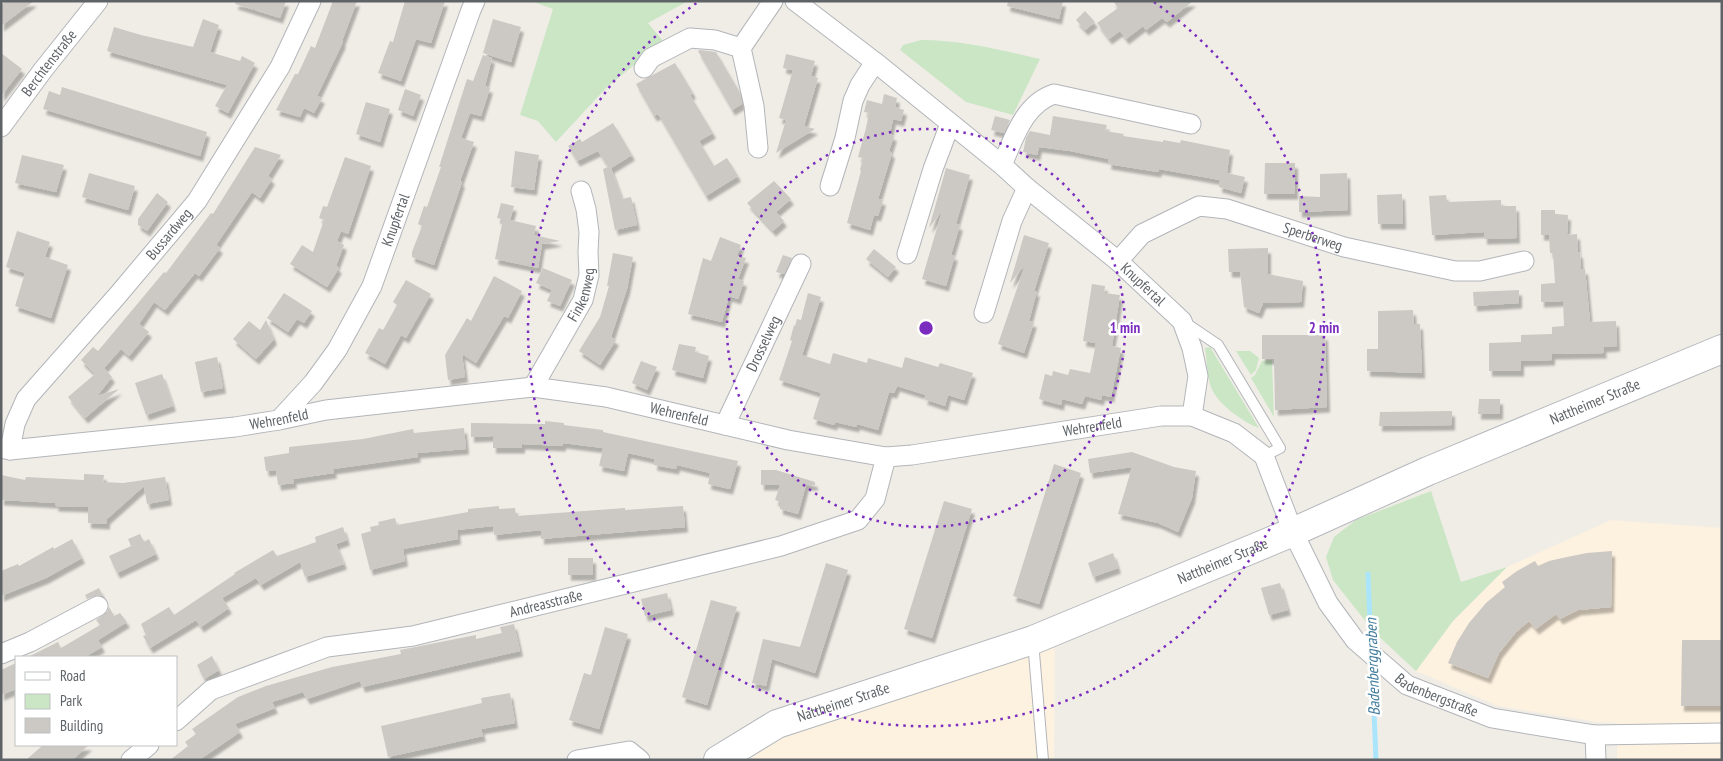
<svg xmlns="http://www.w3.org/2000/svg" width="1723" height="761" viewBox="0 0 1723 761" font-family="'PT Sans Narrow',sans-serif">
	<defs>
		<filter id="shadow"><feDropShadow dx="3" dy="5.5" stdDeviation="1" flood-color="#0004"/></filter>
	</defs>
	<rect width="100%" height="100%" fill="#f0ede7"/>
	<g fill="#fdf1df">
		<polygon points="1611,520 1722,528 1722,760 1617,760 1617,723 1597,722 1498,706 1416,671 1453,621 1507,567"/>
		<polygon points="1055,630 1054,760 736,760 784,730"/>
	</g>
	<g fill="#cae6c5">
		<polygon points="531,1 688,1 648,23 663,41 606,88 556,142 538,121 520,115 553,9"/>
		<path d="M921,40C962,40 1001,50 1040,59L1013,115L966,102L900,50L903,45Z"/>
		<path d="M1210,347L1259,428C1243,422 1217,404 1211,387C1207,376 1207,360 1205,348Z"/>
		<polygon points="1236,351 1250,351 1259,358 1256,370 1251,375"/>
		<polygon points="1272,360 1274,417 1251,378 1255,375 1262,361"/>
		<polygon points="1431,491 1461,582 1507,567 1453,621 1416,671 1374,632 1333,580 1326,557 1334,537 1356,520"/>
	</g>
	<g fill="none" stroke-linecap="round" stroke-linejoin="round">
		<g stroke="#abe5fc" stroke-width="5">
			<polyline points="1368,574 1371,646"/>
			<polyline points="1372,662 1376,760"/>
		</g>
	</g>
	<g fill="#ccc8c4" filter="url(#shadow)">
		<polygon points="6,1 34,1 1,26 1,5"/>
		<polygon points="236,1 286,1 280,18 235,4"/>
		<polygon points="333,1 357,1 342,41 343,42 317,96 322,98 314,113 304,108 300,117 276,110 295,74 298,74 311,46 315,48"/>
		<polygon points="405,1 445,1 431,43 416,39 401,81 378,73 390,41 393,42"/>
		<polygon points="1008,1 1063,1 1059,19 1007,6"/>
		<polygon points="1113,1 1193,1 1167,22 1162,18 1146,30 1143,26 1126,39 1120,31 1109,39 1097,23 1118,8"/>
		<polygon points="1085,11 1095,22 1085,30 1076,20"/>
		<polygon points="203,19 219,25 210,52 240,61 242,56 255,63 228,113 215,106 227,85 107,51 114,27 141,35 193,47"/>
		<polygon points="493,19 521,27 511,62 483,53"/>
		<polygon points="700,50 716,52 739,91 742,104 732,110 698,51"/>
		<polygon points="1,53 22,69 1,96"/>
		<polygon points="786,54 815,61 811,76 818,78 804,126 815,129 776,153 786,120 779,118 793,70 783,68"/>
		<polygon points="483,55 492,58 485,86 490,88 481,116 470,113 461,138 474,142 460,181 462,182 434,265 412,257 412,252 422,226 418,224 424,206 427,207 441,167 439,167 467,79 473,81"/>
		<polygon points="675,63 693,93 690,95 713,133 699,141 714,166 727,158 738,176 706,196 658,114 654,116 636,84"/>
		<polygon points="62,87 207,132 200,156 43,109 49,91 60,95"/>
		<polygon points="405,89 421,95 413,116 398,110"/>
		<polygon points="884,94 897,98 895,107 904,110 901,121 893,119 890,134 894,136 889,151 892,153 878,199 883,200 878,216 874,215 870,230 847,223 861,171 860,170 863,158 858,157 866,128 869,113 864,112 867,100 882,104"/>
		<polygon points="366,102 390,109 380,142 356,134"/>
		<polygon points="995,116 1010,120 1004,133 991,130"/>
		<polygon points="1053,116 1107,125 1105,131 1124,134 1123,136 1163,142 1163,140 1180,143 1181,140 1230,150 1227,173 1245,177 1241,193 1219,187 1220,180 1159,169 1158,172 1108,164 1109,159 1070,151 1039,147 1037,155 1023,152 1026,138 1030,131 1050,135"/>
		<polygon points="613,123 632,155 611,168 622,199 631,197 637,225 615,230 603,169 608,167 598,151 577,161 568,146 580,139 582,142"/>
		<polygon points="255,147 281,155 268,176 272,179 260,198 252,192 216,245 220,248 199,276 195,273 165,310 154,302 139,324 149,332 129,356 121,349 104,368 112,377 97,396 119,389 85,418 68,397 95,374 81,360 93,347 98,351 164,272 166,273 211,213 213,214"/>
		<polygon points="515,151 539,155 534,190 511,187"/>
		<polygon points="22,155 64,165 56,192 15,183"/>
		<polygon points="345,157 371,166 348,234 341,231 337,241 344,245 336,266 339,268 327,287 290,264 302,245 313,252 324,220 319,218 323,206 327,207"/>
		<polygon points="1265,163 1295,163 1295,194 1264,194"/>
		<polygon points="946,168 970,175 956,224 960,225 951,255 955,255 946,286 922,279 942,211 929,228"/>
		<polygon points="89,173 135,186 128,210 82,197"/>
		<polygon points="1347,173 1348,210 1299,212 1299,196 1320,197 1320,174"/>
		<polygon points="774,181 791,199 776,212 784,221 773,231 747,203"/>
		<polygon points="157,193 168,202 147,231 138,225 138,219"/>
		<polygon points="1402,194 1403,224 1378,224 1377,195"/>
		<polygon points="1446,195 1447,202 1501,200 1501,206 1516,206 1517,238 1484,239 1484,232 1432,235 1429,196"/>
		<polygon points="501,203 514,206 510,220 536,226 534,235 560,241 542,244 538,268 495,259 503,219 507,220 497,218"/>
		<polygon points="1541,210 1555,210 1555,214 1568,215 1567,235 1577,234 1578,253 1580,252 1581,269 1585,269 1590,322 1616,321 1617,346 1603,347 1604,353 1552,354 1552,360 1521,361 1521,371 1489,371 1489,343 1521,342 1521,335 1552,334 1552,327 1564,326 1563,301 1541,302 1541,284 1555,283 1553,253 1550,253 1549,235 1541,235"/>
		<polygon points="17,231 50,242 45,257 68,265 51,318 15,306 25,273 6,267"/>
		<polygon points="1024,235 1049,243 1034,291 1037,291 1029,321 1034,322 1024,353 998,344 1025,265 1010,283"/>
		<polygon points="720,237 741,245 737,256 746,258 738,279 744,281 738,299 729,296 722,322 688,314 703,258 711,261"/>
		<polygon points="1268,248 1268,274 1303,281 1301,302 1263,303 1259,313 1244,307 1240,272 1229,272 1228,249"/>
		<polygon points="874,249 896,267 888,277 866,259"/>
		<polygon points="613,253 633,257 627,289 611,337 616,340 600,365 579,351 600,317 609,286 607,286"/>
		<polygon points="783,255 792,258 784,274 776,272"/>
		<polygon points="543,268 572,280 560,306 547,301 552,290 536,283"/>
		<polygon points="494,276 522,291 508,318 504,316 476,363 462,354 465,377 448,380 445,355 467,318 471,321"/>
		<polygon points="406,280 431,294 406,338 401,335 385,364 365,353 379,328 383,330 397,305 393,302"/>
		<polygon points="1092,284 1105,286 1104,293 1120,295 1112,346 1121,348 1111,397 1102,395 1101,400 1085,396 1082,404 1062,399 1061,405 1039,399 1045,374 1052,376 1053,371 1068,375 1070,369 1090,373 1096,343 1083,341"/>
		<polygon points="1519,290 1519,303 1474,306 1473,292"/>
		<polygon points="284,293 312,311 304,323 297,319 288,332 267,318"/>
		<polygon points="808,293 821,297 802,355 830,364 833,353 867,363 868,358 902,368 905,357 938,367 940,363 973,373 964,400 948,395 945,406 924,399 926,395 897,386 894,393 889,392 878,430 857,424 856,427 835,422 834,425 813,419 821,393 779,380 792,341 790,340 794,325 795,326 797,319 801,320"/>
		<polygon points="1413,310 1414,324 1420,324 1422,373 1367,371 1367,349 1378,349 1378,311"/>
		<polygon points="266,320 274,339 256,359 233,339 249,321 260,330"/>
		<polygon points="1262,335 1325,335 1327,407 1275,410 1274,359 1262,359"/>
		<polygon points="679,344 696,347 695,352 709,356 703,378 672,370"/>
		<polygon points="217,357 223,388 201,392 195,362"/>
		<polygon points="641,361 657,367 647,390 632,383"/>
		<polygon points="162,374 173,406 146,415 135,383"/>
		<polygon points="1479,399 1500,399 1500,414 1478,414"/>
		<polygon points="1452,411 1452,425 1379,426 1380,412"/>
		<polygon points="545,421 564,423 564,425 603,430 603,432 738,461 730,489 708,484 710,473 677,465 676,469 654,465 655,459 628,453 624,471 599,466 603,448 563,443 563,446 522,444 522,448 493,448 493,436 471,437 471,423 545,424"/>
		<polygon points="464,428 466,449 417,453 418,457 333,469 334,473 293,479 294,483 278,485 276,470 266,471 264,457 289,453 289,447 363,439 413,429 414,433"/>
		<polygon points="1132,452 1174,467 1196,471 1192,498 1178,532 1158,523 1118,514 1132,467 1090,473 1088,459"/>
		<polygon points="1054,464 1081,473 1039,604 1013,596"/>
		<polygon points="761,470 776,470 815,482 815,485 806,485 798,514 780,509 780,502 775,500 780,485 761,485"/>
		<polygon points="84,474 104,475 103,482 123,483 165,477 169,500 147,504 144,486 107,519 107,524 88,523 88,507 55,506 56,503 1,500 1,475 25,480 26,477 84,480"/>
		<polygon points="944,501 972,509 932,638 904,629"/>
		<polygon points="499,506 499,509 515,508 516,516 625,508 625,510 683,506 685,527 541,539 541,530 494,535 493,526 457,530 458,539 403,549 405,561 370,570 361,534 371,531 370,527 379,525 378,522 395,518 397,525 468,512 468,509"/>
		<polygon points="343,527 347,540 336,544 344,564 305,577 300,562 261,585 256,578 222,598 229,608 201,627 196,620 150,648 143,636 146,635 141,624 169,607 174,615 235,574 234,573 273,550 277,556 316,542 315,537"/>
		<polygon points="140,534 144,542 149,539 156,554 117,573 109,556 131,546 128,539"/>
		<polygon points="72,539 82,558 46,578 1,596 1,571 18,564 19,566 53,547 54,549"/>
		<polygon points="1612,551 1611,607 1578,610 1560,619 1556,614 1536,629 1529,621 1516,632 1499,653 1488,678 1448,663 1457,642 1469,623 1486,603 1505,587 1502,582 1517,571 1535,561 1538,566 1549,561 1567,557 1587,553"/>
		<polygon points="1113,553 1118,568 1093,577 1088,563"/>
		<rect x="568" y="558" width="25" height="17"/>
		<polygon points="826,563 848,570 815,673 772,659 766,686 752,683 763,639 800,647"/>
		<polygon points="1280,583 1288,610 1269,615 1261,588"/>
		<polygon points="99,588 103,596 98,595 87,599 85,595"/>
		<polygon points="667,593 671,610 645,616 641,599"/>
		<polygon points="711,600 737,607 707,705 682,697"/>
		<polygon points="109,607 114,616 120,613 127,622 98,640 102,647 85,657 28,657 58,642 61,648 100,625 96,620 107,612"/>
		<polygon points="514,624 520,651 362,687 360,681 307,699 303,692 272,702 275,708 235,724 240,732 199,760 170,760 188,746 185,742 196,734 192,729 238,697 266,686 332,667 401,654 400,650 476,635 476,639 502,633 500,627"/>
		<polygon points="605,627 628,634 599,729 569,720 584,673 591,675"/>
		<polygon points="1682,640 1721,640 1721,706 1681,706"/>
		<polygon points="212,656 219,670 204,679 197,665"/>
		<polygon points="16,663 16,689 1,695 1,670"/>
		<polygon points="510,693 515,723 481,729 483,736 388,757 381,726 482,703 481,698"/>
		<polygon points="43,745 89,745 72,760 26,760"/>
	</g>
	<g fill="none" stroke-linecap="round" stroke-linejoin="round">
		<defs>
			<g id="lane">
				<polyline points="1184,322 1218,345 1280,448 1264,456"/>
				<polyline points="1033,641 1043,760"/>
			</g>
			<g id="street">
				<path id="s1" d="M795,1L875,62L1002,165L1027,188L1118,261L1182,321L1192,348L1198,376L1192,416"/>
				<polyline points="644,68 651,58 690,38 715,40 741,48"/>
				<path id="s2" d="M1,127L43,70L98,1"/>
				<polyline points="758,148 754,106 741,48 773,1"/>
				<path d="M1002,165C1014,138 1024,104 1054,94L1191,124"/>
				<polyline points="830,186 845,138 853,101 860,85 875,62"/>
				<polyline points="907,254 933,169 950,124"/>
				<path id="s3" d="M1118,261L1142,234L1199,206L1227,209L1344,247L1455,271H1480L1524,261"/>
				<polyline points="984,313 1012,221 1027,188"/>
				<path id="s4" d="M533,387L583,300L589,275L588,252L589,232L586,209L581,191"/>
				<path id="s5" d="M279,420L313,383L337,350L372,286L471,10L475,1"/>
				<path id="s6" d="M725,425L801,264"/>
				<path id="s7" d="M1,448L10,450L235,427L279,420L326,410L533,387L606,397L788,440L886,457L912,455L1161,416H1192L1234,433L1264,456L1293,532L1328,603L1355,640L1407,685L1492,718L1595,735L1722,733"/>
				<path id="s8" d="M10,450L15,424L26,399L117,296L197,201L280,67L311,1"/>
				<polyline points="1,654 30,642 98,606"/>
				<path id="s9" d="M176,721L211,690L327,647L413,636L781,546L858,520L875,499L886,457"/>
				<polyline points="1595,735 1596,760"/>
				<polyline points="131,760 149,745"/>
				<polyline points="577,760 629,751 640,760"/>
			</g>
			<g id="secondary">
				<path id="s10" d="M718,760L777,724L1033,640L1293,532L1428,471L1722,349"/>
			</g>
		</defs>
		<use href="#lane" stroke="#b2b5b9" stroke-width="12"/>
		<use href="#street" stroke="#b2b5b9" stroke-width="21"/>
		<use href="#secondary" stroke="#b3b7bb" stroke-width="30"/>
		<use href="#lane" stroke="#fff" stroke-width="10"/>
		<use href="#street" stroke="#fff" stroke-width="19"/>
		<use href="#secondary" stroke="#fff" stroke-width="28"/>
	</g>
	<g fill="none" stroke="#7b2cbf" stroke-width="2.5" stroke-dasharray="2.5 5">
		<circle cx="926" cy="328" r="199"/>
		<path d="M1154 2A398 398 0 1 1 698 2"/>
	</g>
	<g text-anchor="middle" stroke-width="5" stroke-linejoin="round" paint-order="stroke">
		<g font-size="15" fill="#5e6367" stroke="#fff">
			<text dy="5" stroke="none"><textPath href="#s2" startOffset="80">Berchtenstraße</textPath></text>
			<text dy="5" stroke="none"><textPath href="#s5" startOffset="234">Knupfertal</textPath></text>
			<text dy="5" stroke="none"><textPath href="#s8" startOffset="272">Bussardweg</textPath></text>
			<text dy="5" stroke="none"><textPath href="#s3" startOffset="218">Sperberweg</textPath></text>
			<text dy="5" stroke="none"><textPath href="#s1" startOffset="449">Knupfertal</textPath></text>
			<text dy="5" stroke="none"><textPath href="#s4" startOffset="105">Finkenweg</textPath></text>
			<text dy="5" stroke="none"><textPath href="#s6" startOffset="90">Drosselweg</textPath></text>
			<text dy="5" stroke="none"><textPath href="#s10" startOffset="949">Nattheimer Straße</textPath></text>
			<text dy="5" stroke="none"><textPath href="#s7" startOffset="685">Wehrenfeld</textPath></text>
			<text dy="5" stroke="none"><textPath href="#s7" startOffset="280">Wehrenfeld</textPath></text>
			<text dy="5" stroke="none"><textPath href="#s7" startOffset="1105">Wehrenfeld</textPath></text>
			<text dy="5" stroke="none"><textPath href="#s10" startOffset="544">Nattheimer Straße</textPath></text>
			<text dy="5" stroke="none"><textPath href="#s9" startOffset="394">Andreasstraße</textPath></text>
			<text dy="5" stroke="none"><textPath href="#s7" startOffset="1595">Badenbergstraße</textPath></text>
			<text dy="5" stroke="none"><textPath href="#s10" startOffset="139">Nattheimer Straße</textPath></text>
		</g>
		<g font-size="16" font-style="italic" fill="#417c9d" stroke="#fff">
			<text transform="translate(1372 667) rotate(-92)" y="6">Badenberggraben</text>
		</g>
	</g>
	<circle cx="926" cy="328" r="8" fill="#7b2cbf" stroke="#fff" stroke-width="2.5"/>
	<g font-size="15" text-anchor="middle" font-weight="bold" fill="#7b2cbf" stroke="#fff" stroke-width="5" stroke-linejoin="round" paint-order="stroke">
		<text x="1125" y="333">1 min</text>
		<text x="1324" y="333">2 min</text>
	</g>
	<rect width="1723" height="761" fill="none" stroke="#5e6367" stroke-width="5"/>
	<rect x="15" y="656" width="162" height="90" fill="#ffffff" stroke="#bfc1c2"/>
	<rect x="25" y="672" width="25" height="8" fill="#ffffff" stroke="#bfc1c2"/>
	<text x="60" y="681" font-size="15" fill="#5e6367">Road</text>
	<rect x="25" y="694" width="25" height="15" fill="#cae6c5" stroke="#bfc1c2"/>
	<text x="60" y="706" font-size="15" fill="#5e6367">Park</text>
	<rect x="25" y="718" width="25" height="15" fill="#ccc8c4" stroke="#bfc1c2"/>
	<text x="60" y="731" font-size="15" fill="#5e6367">Building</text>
</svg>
